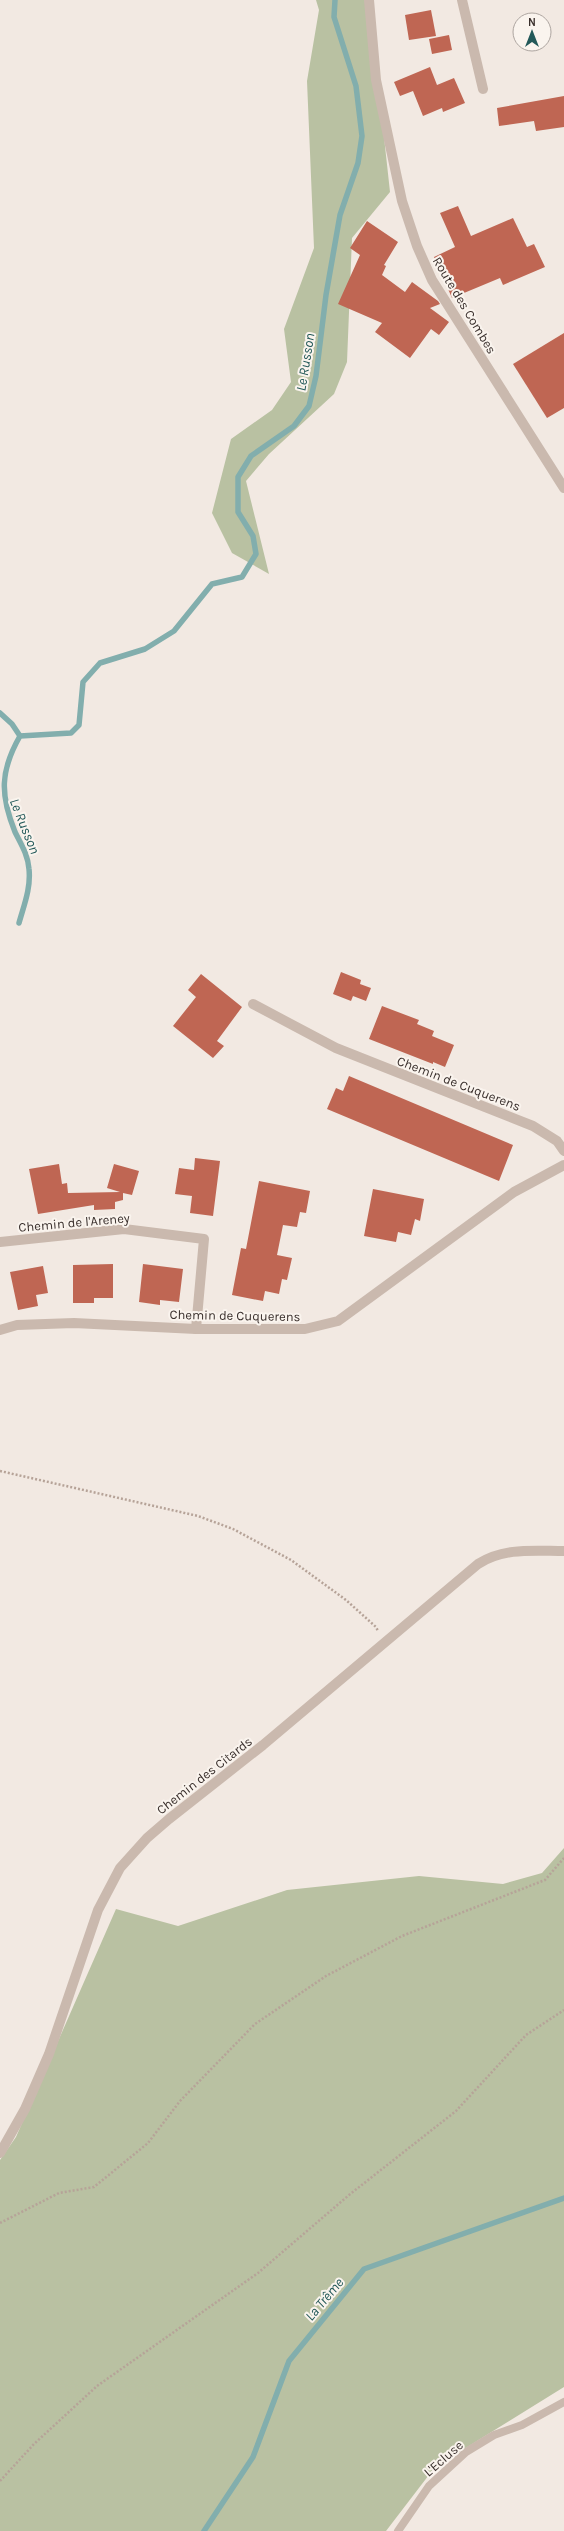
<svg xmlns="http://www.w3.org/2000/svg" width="564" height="2531" viewBox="0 0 564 2531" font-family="Karla,sans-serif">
	<rect width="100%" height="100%" fill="#f2e9e2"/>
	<g fill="#b9c1a2">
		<polygon points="316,0 369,0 390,192 352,238 347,362 334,394 269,454 246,481 269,574 232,553 212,513 231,439 272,410 291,382 284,329 314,248 307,81 319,10"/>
		<polygon points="564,1848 564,2387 435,2467 386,2531 0,2531 0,2160 16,2137 116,1909 178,1926 287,1890 419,1876 503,1884 542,1873"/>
	</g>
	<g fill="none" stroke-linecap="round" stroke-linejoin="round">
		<g stroke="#82aead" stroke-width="5.5">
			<polyline points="0,713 12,724 20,736"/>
			<path d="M19,923C24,905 31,888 29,869C28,855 21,844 15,832C0,795 0,771 20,736L71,733L79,725L83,682L100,663L145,649L174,631L212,584L242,577L256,554L253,536L238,512V477L251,456L294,426L309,406L316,376L326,295L340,215L358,163L362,136L356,86L334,17L335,0"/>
			<polyline points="204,2531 253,2457 289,2361 364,2269 564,2198"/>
		</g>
	</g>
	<g fill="#bf6653">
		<polygon points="431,10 436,36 409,40 405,15"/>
		<polygon points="449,35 452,50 432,54 429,39"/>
		<polygon points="430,67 437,85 454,78 465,103 443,112 442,108 423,116 413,91 400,96 394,82"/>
		<polygon points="564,96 564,127 536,131 534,121 499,126 497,108"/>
		<polygon points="458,206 471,236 513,218 527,247 534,244 545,267 503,285 500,278 452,298 434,257 455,247 440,213"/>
		<polygon points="367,221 398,242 384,265 386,266 382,275 405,292 412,282 438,301 440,304 430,308 449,322 439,335 431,329 410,358 375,332 382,323 338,304 360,255 350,248"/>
		<polygon points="564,333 564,408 547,418 513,364"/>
		<polygon points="341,972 361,980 360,984 371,988 366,1001 353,996 351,1001 333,994"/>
		<polygon points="201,974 242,1007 217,1041 224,1046 213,1058 173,1026 196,997 188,990"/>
		<polygon points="382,1006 419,1020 417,1024 434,1031 432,1036 454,1045 445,1067 433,1062 433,1064 369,1039"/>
		<polygon points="349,1076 513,1145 499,1181 327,1109 336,1088 343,1091"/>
		<polygon points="195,1158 220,1161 213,1216 190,1213 192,1196 175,1194 179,1168 194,1170"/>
		<polygon points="59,1164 62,1184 67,1183 68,1193 120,1192 107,1188 114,1164 139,1171 132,1195 123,1193 123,1200 115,1202 115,1209 94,1210 94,1205 38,1214 29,1169"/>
		<polygon points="259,1181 310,1191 306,1213 300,1212 297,1227 283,1225 277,1255 292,1258 287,1280 282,1279 279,1294 265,1291 263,1301 232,1295 241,1248 246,1249"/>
		<polygon points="373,1189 424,1199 420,1221 415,1219 411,1235 398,1232 396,1242 364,1236"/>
		<polygon points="113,1264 113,1298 94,1298 94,1303 73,1303 73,1265"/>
		<polygon points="143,1264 183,1269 179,1302 160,1300 160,1305 139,1302"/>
		<polygon points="43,1266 48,1293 36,1295 38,1306 18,1310 10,1272"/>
	</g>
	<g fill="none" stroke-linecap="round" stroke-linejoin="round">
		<g stroke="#b6a398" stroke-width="2.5" stroke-dasharray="2 2" stroke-linecap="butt">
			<polyline points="0,1471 198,1516 233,1529 291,1560 346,1600 376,1627 378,1631"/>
			<polyline points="0,2223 59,2193 94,2187 148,2143 180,2101 255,2024 326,1976 402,1936 545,1880 564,1858"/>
			<polyline points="0,2481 34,2444 97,2386 258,2273 349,2195 456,2111 526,2035 564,2010"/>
		</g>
		<polyline stroke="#cab9ae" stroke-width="8" points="398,2531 429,2486 466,2452 494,2435 522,2425 564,2402"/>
		<g stroke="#cab9ae" stroke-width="10">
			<polyline points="369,0 376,80 402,201 417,246 432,280 564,488"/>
			<polyline points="462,0 483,89"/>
			<polyline points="253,1004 336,1048 533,1126 557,1141 564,1151"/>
			<polyline points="0,1242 124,1229 204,1239 196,1329"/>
			<polyline points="0,1330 17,1325 74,1323 196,1329 305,1329 338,1321 514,1192 564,1165"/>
			<path d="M0,2153L25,2109L49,2054L98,1910L120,1868L147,1838L169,1819L263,1745L478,1564C504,1547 535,1551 564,1551"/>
		</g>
	</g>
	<g text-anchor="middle" stroke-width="4" stroke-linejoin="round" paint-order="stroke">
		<g font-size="13" fill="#392f2c" stroke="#faf4ee">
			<text transform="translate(465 305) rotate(59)" y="5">Route des Combes</text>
			<text transform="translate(459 1083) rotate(21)" y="5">Chemin de Cuquerens</text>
			<text transform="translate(74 1222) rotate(-5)" y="5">Chemin de l'Areney</text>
			<text transform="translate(235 1315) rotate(1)" y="5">Chemin de Cuquerens</text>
			<text transform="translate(204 1775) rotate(-38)" y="5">Chemin des Citards</text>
			<text transform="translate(443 2458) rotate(-41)" y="5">L'Ecluse</text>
		</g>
		<g font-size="14" font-style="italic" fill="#235959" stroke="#faf4ee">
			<text transform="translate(305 362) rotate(-81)" y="5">Le Russon</text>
			<text transform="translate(25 826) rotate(68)" y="5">Le Russon</text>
			<text transform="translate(324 2299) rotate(-50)" y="5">La Trême</text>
		</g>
	</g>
	<g transform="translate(532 32)"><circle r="19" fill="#faf4ee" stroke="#ada5a0"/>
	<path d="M0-3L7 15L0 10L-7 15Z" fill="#235959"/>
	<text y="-6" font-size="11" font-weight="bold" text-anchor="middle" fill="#392f2c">N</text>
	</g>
</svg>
